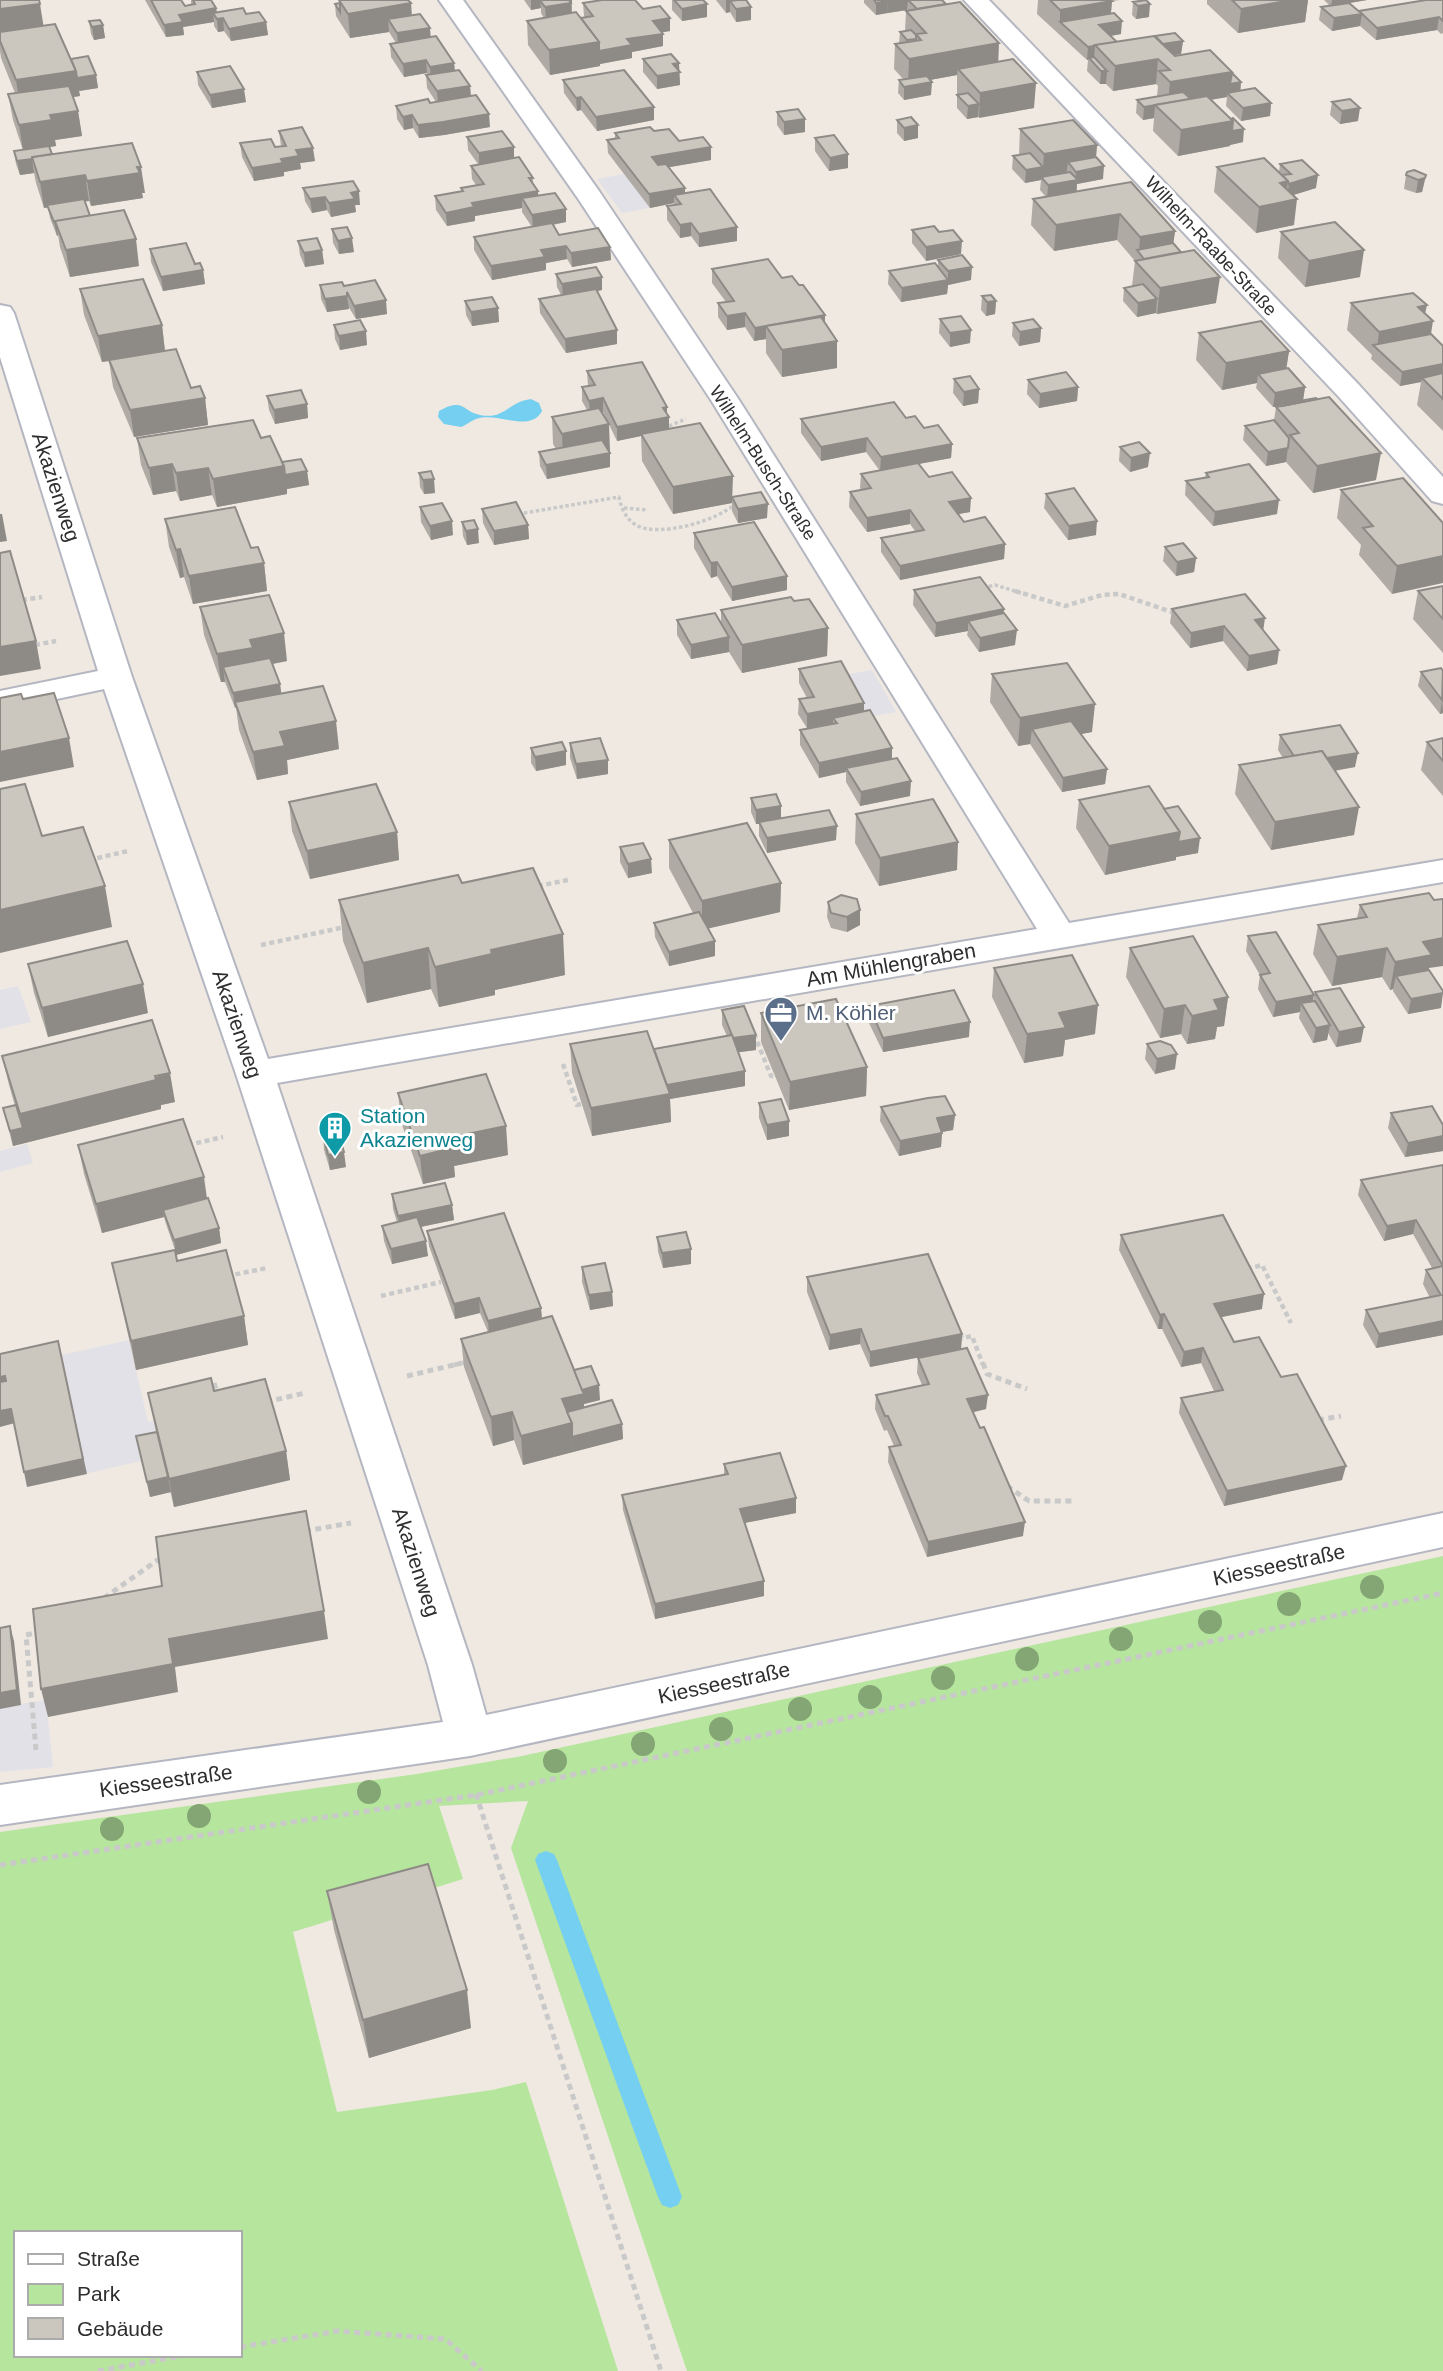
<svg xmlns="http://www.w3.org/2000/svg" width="1443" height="2371" viewBox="0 0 1443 2371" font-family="Arial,sans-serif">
	<rect width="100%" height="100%" fill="#efe9e1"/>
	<g fill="#e3e1e8">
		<polygon points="624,174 625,176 685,201 622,213 597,179"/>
		<polygon points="872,670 896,712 807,728 798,714 813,711 799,683"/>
		<polygon points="18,986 31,1022 0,1029 0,990"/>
		<polygon points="27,1144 33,1163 0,1172 0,1151"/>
		<polygon points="129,1340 148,1422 153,1421 160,1447 140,1451 141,1461 27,1487 4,1368"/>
		<polygon points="14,1641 21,1704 46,1700 53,1767 0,1772 0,1643"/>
	</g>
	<path fill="#b6e59e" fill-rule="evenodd" d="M1443,1556V2371H687L511,1848L528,1801L439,1806L463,1879L293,1932L337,2112L492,2090L526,2082L618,2371H0V1832L417,1774L522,1756ZM16,2233H240V2355H16Z"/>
	<path fill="#75cff0" d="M531,399L539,403L542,411C530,434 496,411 476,419C471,421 466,425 461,427L444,424L438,417L439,411C465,397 462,412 480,415C504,420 508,402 531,399Z"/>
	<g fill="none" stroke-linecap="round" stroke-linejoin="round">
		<polygon fill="#75cff0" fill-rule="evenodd" points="546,1851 554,1854 557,1860 682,2197 678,2205 670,2208 662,2205 658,2197 535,1860 538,1854"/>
		<defs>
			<g id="minor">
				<polygon points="439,0 463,0 599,191 739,400 1069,923 1443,860 1443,882 277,1083 472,1665 486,1715 1443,1513 1443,1547 470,1756 0,1825 0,1785 443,1722 428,1665 236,1074 104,689 0,711 0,691 98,671 0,357 0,305 10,307 14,313 132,677 268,1059 1037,929 711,400 577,197"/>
				<polygon points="964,0 989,0 1359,385 1443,477 1443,504 1432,501 1339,397"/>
			</g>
		</defs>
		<use href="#minor" stroke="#b4b7c1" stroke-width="4"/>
		<g stroke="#c9c9c9" stroke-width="3.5" stroke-dasharray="3.5 2.5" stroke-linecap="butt">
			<polyline points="669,426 686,419"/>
			<polyline points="624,508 648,510"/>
			<path d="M518,514L619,497C621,508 626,519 636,525C658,538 717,521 735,504"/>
			<polyline points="983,588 995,585 1021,593"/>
		</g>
		<g stroke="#c9c9c9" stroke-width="4.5" stroke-dasharray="5 3.5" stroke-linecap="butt">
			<polyline points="1015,591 1065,606 1102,595 1119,594 1172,612"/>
			<polyline points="22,600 42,597"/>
			<polyline points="35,645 56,641"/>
			<polyline points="89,860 128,851"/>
			<polyline points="538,886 568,880"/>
			<polyline points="261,945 345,927"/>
			<polyline points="754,1034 771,1076 775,1076"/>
			<polyline points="563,1064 577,1105 581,1104"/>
			<polyline points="188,1145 223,1137"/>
			<polyline points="1247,1269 1262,1265 1291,1323"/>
			<polyline points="227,1276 267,1268"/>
			<polyline points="381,1296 441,1282"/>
			<polyline points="960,1334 962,1338 972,1336 983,1365"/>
			<polyline points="454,1365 467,1362"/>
		</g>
		<g stroke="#c9c9c9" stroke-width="5" stroke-dasharray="6 4.5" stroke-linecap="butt">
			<polyline points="983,1363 987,1374 1027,1389"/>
			<polyline points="407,1376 462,1363"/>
			<polyline points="214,1383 218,1396"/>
			<polyline points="266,1402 305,1393"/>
			<polyline points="1318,1420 1341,1416"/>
			<polyline points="1007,1486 1029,1501 1074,1501"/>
			<polyline points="305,1531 351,1523"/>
			<polyline points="104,1598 162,1557"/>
			<polyline points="36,1750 26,1635 41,1632"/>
			<polyline points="476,1794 661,2371"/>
			<polyline points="0,1865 476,1795 1443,1593"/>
			<polyline points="240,2347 338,2331 445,2339 482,2371"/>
			<polyline points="98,2371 187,2355"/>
		</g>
		<use href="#minor" fill="#fff" fill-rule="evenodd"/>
	</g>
	<g fill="#84a574">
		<circle cx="1372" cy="1587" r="12"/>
		<circle cx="1289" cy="1604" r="12"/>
		<circle cx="1210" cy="1622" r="12"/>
		<circle cx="1121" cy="1639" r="12"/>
		<circle cx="1027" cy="1659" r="12"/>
		<circle cx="943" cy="1678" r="12"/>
		<circle cx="870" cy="1697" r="12"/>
		<circle cx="800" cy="1709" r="12"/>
		<circle cx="721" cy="1729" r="12"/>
		<circle cx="643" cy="1744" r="12"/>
		<circle cx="555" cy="1761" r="12"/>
		<circle cx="369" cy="1792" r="12"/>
		<circle cx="199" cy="1816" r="12"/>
		<circle cx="112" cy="1829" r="12"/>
	</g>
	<g fill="#afaba4">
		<polygon points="0,0 44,26 71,59 96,75 98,88 79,91 80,96 73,97 78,111 82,136 55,140 56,146 49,147 52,154 145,193 142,193 143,198 91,206 89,201 85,201 90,216 139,266 70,277 60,247 58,235 57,236 50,218 48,207 44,208 36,183 34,173 20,175 16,164 14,151 23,150 13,120 8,94 15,93 1,58 0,51"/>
		<polygon points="145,0 181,0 185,6 191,5 191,0 200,0 216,8 217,13 246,14 266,22 268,35 231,41 224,31 218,32 214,26 214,22 183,27 184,35 166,37"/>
		<polygon points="339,0 408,0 411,3 412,15 454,63 455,70 470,86 471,96 490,127 444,135 419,138 413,128 404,130 397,119 396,106 436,102 427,88 426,75 428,75 427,73 404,77 391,57 390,44 396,43 389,32 350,38 336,16 335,4 339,3"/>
		<polygon points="524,0 572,0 572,13 581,18 585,17 584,16 583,3 643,9 670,18 670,31 662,32 663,46 632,52 632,58 600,64 600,66 550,75 528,45 527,21 544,18 541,13 541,8 531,10"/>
		<polygon points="672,0 703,0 707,4 707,17 682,21 672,10"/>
		<polygon points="716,0 747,0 751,20 736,22 730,12 726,13"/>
		<polygon points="864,0 942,0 998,62 1034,108 967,119 957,108 957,75 930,80 931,95 904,100 898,93 899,80 904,80 894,69 895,44 899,43 900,32 905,31 906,11 907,10 876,15 864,3"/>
		<polygon points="1038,0 1120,0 1112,1 1111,13 1121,34 1111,36 1117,42 1155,36 1183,41 1181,54 1174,55 1175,56 1232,73 1241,82 1240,91 1271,103 1270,116 1241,121 1226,106 1227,97 1211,100 1243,142 1230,145 1230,146 1178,156 1153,131 1154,118 1143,120 1136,113 1137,100 1157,96 1158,86 1156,84 1113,91 1106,84 1100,84 1087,71 1088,60 1087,60 1037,14"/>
		<polygon points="1207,0 1308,0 1305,22 1238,33 1207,4"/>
		<polygon points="1324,0 1367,0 1350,3 1359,11 1443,0 1443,33 1441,34 1437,30 1376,40 1360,26 1332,31 1319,20 1321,7 1330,6"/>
		<polygon points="1133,2 1149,17 1136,19 1132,15"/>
		<polygon points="89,21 103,25 105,38 94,40 91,34"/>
		<polygon points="643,59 679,71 680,85 657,89 643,72"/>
		<polygon points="197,72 246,102 212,108 198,85"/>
		<polygon points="563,80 654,107 654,120 597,131 581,110 577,111 564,93"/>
		<polygon points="1332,102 1358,121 1340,124 1330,115"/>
		<polygon points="777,112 805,132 784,135 777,125"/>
		<polygon points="897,120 918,125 918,138 904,141 897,133"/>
		<polygon points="1020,129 1097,145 1096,157 1103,179 1077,184 1077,192 1175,231 1173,243 1216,303 1157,314 1155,313 1137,317 1123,301 1124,288 1132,286 1135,261 1117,240 1054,251 1031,225 1033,199 1046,197 1040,190 1041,180 1025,183 1012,169 1013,156 1019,155"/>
		<polygon points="279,131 315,161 300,163 301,169 284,172 284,176 254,181 242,157 240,143 275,147 281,146"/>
		<polygon points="654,131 679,141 711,147 711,160 669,167 685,188 685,193 737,241 699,247 691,236 680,238 667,220 667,206 674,205 674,203 650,208 608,153 607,140 615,138 615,133"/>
		<polygon points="467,137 514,147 514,158 533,178 533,185 538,195 566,209 566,222 553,225 559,235 610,247 611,260 572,267 567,259 546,263 546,270 492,280 474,250 474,237 532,227 522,212 522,208 475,216 475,221 447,226 436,210 435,196 462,191 461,188 476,185 472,179 471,166 478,164 468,150"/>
		<polygon points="815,138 848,154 848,168 829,171 815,151"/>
		<polygon points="1280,164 1316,188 1293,195 1294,225 1256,233 1214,192 1217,167 1279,172"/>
		<polygon points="1406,175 1426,175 1422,192 1416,193 1404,189"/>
		<polygon points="303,188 360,205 355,205 356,212 331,217 327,210 312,213 305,201"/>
		<polygon points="332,229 354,252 339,254 333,243"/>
		<polygon points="912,230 939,232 961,254 926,261 912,243"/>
		<polygon points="1281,232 1360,277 1305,287 1278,258"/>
		<polygon points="298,241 322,250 324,264 305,267 300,255"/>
		<polygon points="150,249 195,264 203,270 205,284 163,291 151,262"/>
		<polygon points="938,260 971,280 948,285 947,294 901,302 888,284 889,271 938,267"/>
		<polygon points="712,269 782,278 799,285 825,315 825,323 837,368 782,377 766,353 766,339 754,341 745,327 727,330 718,317 718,303 726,302 712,283"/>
		<polygon points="556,274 602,277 602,290 597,291 617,330 617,344 566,353 540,313 539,299 561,295 557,287"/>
		<polygon points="320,285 344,286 387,314 356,319 348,306 349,309 327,312 321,299"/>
		<polygon points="80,289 162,325 165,351 191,388 205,398 208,425 134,437 113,387 109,361 102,362 84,315"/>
		<polygon points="982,296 996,301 995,314 986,316 981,310"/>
		<polygon points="465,301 498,308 499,322 472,326 466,315"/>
		<polygon points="1351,303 1425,313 1431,334 1443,346 1443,431 1417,405 1421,382 1400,386 1371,359 1372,355 1347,330"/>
		<polygon points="940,319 970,343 950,347 939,333"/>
		<polygon points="1013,323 1041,328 1040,342 1019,346 1012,336"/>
		<polygon points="334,325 367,345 340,350 335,339"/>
		<polygon points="1199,333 1289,351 1286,368 1305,387 1303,400 1376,480 1313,493 1286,462 1266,466 1243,440 1245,426 1274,420 1276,407 1281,405 1273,407 1256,388 1257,383 1222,390 1196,360"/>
		<polygon points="587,371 667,414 669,417 669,429 733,497 767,518 738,523 732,511 732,503 673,514 642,461 641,436 617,441 603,412 602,412 609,424 609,451 610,453 610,467 547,479 540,466 539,452 556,449 553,444 552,417 587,410 582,401 582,387 588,386"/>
		<polygon points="954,379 979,389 978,403 963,406 953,393"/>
		<polygon points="1028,380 1078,387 1077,401 1039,408 1027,394"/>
		<polygon points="267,396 307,404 308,418 275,424 269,410"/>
		<polygon points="906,418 952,444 951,458 919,464 929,477 970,512 958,514 964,522 1005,544 1004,559 900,580 881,552 881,538 915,531 910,524 867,532 849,507 850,492 861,490 860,488 861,474 880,471 866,452 821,461 801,433 801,419"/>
		<polygon points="137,438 261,438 282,462 307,471 309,485 287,489 287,494 217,507 212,495 180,501 176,491 153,495 141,465"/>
		<polygon points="1120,447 1148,467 1130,472 1119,461"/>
		<polygon points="419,473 435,493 424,494 420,487"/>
		<polygon points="1206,473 1277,514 1213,526 1185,495 1186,481 1205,478"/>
		<polygon points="1341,490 1443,523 1392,594 1359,555 1361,545 1337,518"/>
		<polygon points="1046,494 1096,535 1068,540 1044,508"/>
		<polygon points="420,507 453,535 431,540 421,522"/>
		<polygon points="482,509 528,525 529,539 494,545 483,523"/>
		<polygon points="165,519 251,548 264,563 267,591 193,604 184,577 180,578 169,547"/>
		<polygon points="462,522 479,543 467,545 463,536"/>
		<polygon points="694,533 787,590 732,601 717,576 711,578 694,548"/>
		<polygon points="1165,547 1196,558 1194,572 1176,576 1163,561"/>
		<polygon points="1443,586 1443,653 1413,619 1418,591"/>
		<polygon points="914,590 1003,614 1015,645 979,652 967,635 968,631 935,637 913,605"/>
		<polygon points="794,601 828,628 827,656 742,673 729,652 691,659 677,635 677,620 721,623 721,610"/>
		<polygon points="200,607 287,661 273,664 280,684 281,694 339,749 287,760 288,774 257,780 239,730 236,707 235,708 225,682 221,682 204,635"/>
		<polygon points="1172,609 1263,631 1279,650 1277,664 1247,671 1223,641 1190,648 1170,623"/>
		<polygon points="799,669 864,712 892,759 910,796 860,806 846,782 846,772 819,778 800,745 800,730 833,723 807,728 798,714 799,699 807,698 799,683"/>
		<polygon points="1443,671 1443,713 1440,714 1418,686 1421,672"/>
		<polygon points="992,674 1092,732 1080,734 1107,769 1105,784 1062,792 1030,744 1018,746 990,702"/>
		<polygon points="1280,735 1355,767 1335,771 1354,835 1271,850 1235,794 1239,765 1283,758 1278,750"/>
		<polygon points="1443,738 1443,796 1421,770 1427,742"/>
		<polygon points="570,743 608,774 577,779 570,758"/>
		<polygon points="531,748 566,765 536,771 531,763"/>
		<polygon points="751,798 781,806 781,818 836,840 767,853 759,836 759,824 756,824 751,812"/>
		<polygon points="1079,800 1164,809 1198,853 1176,857 1176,860 1105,875 1076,828"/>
		<polygon points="289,802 397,832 399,860 310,879 292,831"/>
		<polygon points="856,814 957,870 879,886 855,843"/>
		<polygon points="669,840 781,883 780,912 708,928 715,956 669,966 655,937 654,923 693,913 669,868"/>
		<polygon points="620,847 652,873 628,878 620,862"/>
		<polygon points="462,883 565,975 495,990 495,995 439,1007 431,989 367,1003 343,941 339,900"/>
		<polygon points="828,902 860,925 847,932 831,928 827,917"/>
		<polygon points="1360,905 1429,968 1428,970 1441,1008 1408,1014 1393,991 1393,989 1390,990 1382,977 1332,986 1313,954 1318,925 1357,918"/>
		<polygon points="1248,936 1313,1001 1315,992 1361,1042 1336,1047 1328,1033 1327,1040 1313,1043 1299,1018 1300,1012 1273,1017 1258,989 1260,975 1246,951"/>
		<polygon points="1130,948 1228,997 1224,1026 1217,1027 1215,1039 1187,1044 1181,1034 1160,1038 1126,977"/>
		<polygon points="28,964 148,1013 48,1037 34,993"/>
		<polygon points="994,968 1095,1034 1065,1040 1063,1056 1024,1063 992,997"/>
		<polygon points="869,1006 969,1037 883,1052 868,1021"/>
		<polygon points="722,1010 756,1050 739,1052 745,1086 670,1099 671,1122 592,1136 572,1073 570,1044 654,1049 727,1036 722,1025"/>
		<polygon points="761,1013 867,1067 866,1096 789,1110 761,1042"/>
		<polygon points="1147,1044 1175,1069 1155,1074 1145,1059"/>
		<polygon points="2,1056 175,1102 161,1105 161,1109 13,1146 3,1108 15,1106 9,1085"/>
		<polygon points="398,1093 508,1155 454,1166 455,1177 423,1184 401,1122"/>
		<polygon points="759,1103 789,1136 767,1140 759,1118"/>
		<polygon points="881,1107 955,1115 953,1130 942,1132 941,1147 899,1156 880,1121"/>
		<polygon points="1391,1113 1443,1125 1443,1151 1405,1157 1388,1128"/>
		<polygon points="323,1135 346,1167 330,1170 324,1150"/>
		<polygon points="78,1145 207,1198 219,1228 221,1243 176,1255 175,1250 177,1261 244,1316 248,1345 136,1370 112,1263 175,1250 166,1224 164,1217 102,1233 84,1174"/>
		<polygon points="1443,1165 1443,1335 1376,1348 1363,1325 1366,1310 1430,1298 1423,1284 1426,1270 1432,1268 1413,1234 1384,1241 1358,1195 1361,1180"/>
		<polygon points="392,1194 452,1205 454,1220 421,1227 428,1256 392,1264 384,1241 382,1226 397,1222 393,1209"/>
		<polygon points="427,1231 541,1308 542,1319 574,1370 600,1400 584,1404 584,1408 622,1424 623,1439 523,1465 514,1440 493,1446 464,1367 461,1339 488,1332 480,1313 455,1319 429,1246"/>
		<polygon points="1121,1235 1262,1309 1221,1317 1234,1342 1281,1377 1342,1480 1224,1506 1179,1413 1181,1398 1214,1391 1201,1363 1181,1367 1162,1329 1158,1329 1119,1250"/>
		<polygon points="657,1237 691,1264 663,1268 658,1252"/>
		<polygon points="582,1267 612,1292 613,1306 590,1310 582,1282"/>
		<polygon points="807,1277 962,1334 961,1349 870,1367 860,1344 829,1350 807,1292"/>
		<polygon points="918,1358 986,1409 973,1412 1023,1536 927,1557 888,1462 889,1447 894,1446 887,1430 884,1431 875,1409 876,1395 922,1385 917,1373"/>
		<polygon points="214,1391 286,1451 290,1480 174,1507 170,1490 171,1492 150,1497 136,1436 156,1432 148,1393"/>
		<polygon points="724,1464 796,1498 796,1513 744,1523 764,1581 764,1596 655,1619 623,1510 622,1495 724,1475"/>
		<polygon points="327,1891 471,2028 369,2058 334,1930"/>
	</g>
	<g fill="#8e8b86">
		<polygon points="531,0 572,0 572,3 552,6 571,3 572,16 546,20 545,7 540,1 541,8 531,10"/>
		<polygon points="726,0 747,0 747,7 751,7 751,20 736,22 736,9 730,1 730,12 726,13"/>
		<polygon points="888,0 908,0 907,10 887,13"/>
		<polygon points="1292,0 1308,0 1305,22 1238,33 1241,9"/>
		<polygon points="1332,0 1367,0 1331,6"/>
		<polygon points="888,1 887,13 876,15 876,3"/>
		<polygon points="1112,1 1110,23 1122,21 1121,34 1098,38 1060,22 1060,10"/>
		<polygon points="411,3 412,28 388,19 389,32 350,38 348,14"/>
		<polygon points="40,4 44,29 0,35 0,9"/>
		<polygon points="707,4 707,17 682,21 682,9"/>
		<polygon points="1150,4 1149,17 1136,19 1138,6"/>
		<polygon points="216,8 218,19 223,18 224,31 218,32 217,19 213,13 214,22 183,27 184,35 166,37 164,25 179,15"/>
		<polygon points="1362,14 1360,26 1332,31 1334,18"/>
		<polygon points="1439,17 1437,30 1376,40 1377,28"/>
		<polygon points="670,18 670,31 653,34 653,21"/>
		<polygon points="266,22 268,35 231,41 229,29"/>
		<polygon points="103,25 105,38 94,40 92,27"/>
		<polygon points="430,28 431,41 398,46 397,33"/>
		<polygon points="663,34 663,46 632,52 632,58 600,64 600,66 550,75 549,50 599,42 627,39"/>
		<polygon points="1183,41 1181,54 1130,61 1131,48"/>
		<polygon points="999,43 998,68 958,69 957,75 908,84 909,59"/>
		<polygon points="1095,46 1094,59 1089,58 1088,60 1087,60 1088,47"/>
		<polygon points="1158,59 1156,84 1113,91 1115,66"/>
		<polygon points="426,60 427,73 404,77 403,64"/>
		<polygon points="454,63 455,76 431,80 430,67"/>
		<polygon points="679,63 680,85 657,89 657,76 673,64"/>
		<polygon points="76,71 96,75 98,88 79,91 80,96 20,105 16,80"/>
		<polygon points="1101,71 1107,71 1106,84 1100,84"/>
		<polygon points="1232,72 1231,84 1241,82 1240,95 1227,93 1227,97 1191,103 1155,105 1154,118 1143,120 1144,107 1168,103 1170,82"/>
		<polygon points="932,82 931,95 904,100 904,87"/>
		<polygon points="1036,83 1034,108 979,118 980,93"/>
		<polygon points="470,86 471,99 438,104 437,91"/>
		<polygon points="244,89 246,102 212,108 210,95"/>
		<polygon points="581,97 581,110 577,111 576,98"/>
		<polygon points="1271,103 1270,116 1241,121 1243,108"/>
		<polygon points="979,104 978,117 967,119 968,106"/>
		<polygon points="654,107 654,120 597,131 596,117"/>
		<polygon points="1360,108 1358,121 1340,124 1342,111"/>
		<polygon points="78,111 82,136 55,140 56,146 23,151 19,125 50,115"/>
		<polygon points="489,114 490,127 444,135 419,138 418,125"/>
		<polygon points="412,115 413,128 404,130 403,117"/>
		<polygon points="805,119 805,132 784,135 784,122"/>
		<polygon points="1233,121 1244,129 1243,142 1230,145 1230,146 1178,156 1181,130"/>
		<polygon points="918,125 918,138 904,141 904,128"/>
		<polygon points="1097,145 1095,168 1104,166 1103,179 1077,184 1076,193 1047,199 1048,185 1075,181 1076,172 1068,162 1066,176 1042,180 1041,177 1041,180 1025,183 1026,170 1043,167 1044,154"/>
		<polygon points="514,147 514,160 479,166 479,153"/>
		<polygon points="711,147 711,160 653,170 652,157"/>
		<polygon points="313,148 315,161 300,163 301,169 284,172 284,176 254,181 252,168 281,159 296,150"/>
		<polygon points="848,154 848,168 829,171 830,158"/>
		<polygon points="32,159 34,173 20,175 17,161"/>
		<polygon points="137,167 141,167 145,193 142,193 143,198 91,206 87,181"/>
		<polygon points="85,175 89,201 44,208 40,182"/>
		<polygon points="1318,175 1316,188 1287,197 1289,184"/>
		<polygon points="1426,175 1422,192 1416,193 1418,180"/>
		<polygon points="1288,181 1285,202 1297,199 1294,225 1256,233 1259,207 1280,183"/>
		<polygon points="685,188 685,201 674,195 674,203 650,208 649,194"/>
		<polygon points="359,191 360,205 355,205 356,212 331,217 329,203 351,193"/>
		<polygon points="538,191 539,205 522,198 522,208 475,216 475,221 447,226 446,213 472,203"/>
		<polygon points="325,197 327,210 312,213 310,199"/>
		<polygon points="566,209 566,222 533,228 532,215"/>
		<polygon points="1120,214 1117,240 1054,251 1056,225"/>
		<polygon points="54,222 56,222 58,235 57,236"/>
		<polygon points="691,223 691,236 680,238 680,225"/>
		<polygon points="737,227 737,241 699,247 699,234"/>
		<polygon points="1175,231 1172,254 1144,259 1139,252 1140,237"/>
		<polygon points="352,238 354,252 339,254 338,241"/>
		<polygon points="136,239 139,266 70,277 66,250"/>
		<polygon points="962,241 961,254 926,261 926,247"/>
		<polygon points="566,246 567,259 546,263 546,270 492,280 491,266 541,250"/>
		<polygon points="610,247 611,260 572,267 571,253"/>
		<polygon points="322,250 324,264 305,267 304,253"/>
		<polygon points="1364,250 1360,277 1305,287 1309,261"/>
		<polygon points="972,267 971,280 948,285 947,294 901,302 902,288 948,280 948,271"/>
		<polygon points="203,270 205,284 163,291 161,277"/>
		<polygon points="602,277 602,290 563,298 562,284"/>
		<polygon points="1220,277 1216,303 1157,314 1160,288"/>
		<polygon points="347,296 349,309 327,312 325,299"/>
		<polygon points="1157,299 1156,313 1137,317 1138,303"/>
		<polygon points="386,300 387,314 356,319 354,306"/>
		<polygon points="996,301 995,314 986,316 987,302"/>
		<polygon points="1427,305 1423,323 1433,321 1429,347 1377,348 1379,332 1418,307"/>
		<polygon points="498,308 499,322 472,326 471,312"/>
		<polygon points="745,313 745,327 727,330 727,316"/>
		<polygon points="825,315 825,329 766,326 766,339 754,341 755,328"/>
		<polygon points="162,325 165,352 102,362 98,336"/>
		<polygon points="1041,328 1040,342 1019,346 1020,332"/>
		<polygon points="617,330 617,344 566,353 565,339"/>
		<polygon points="971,330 970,343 950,347 950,333"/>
		<polygon points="366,331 367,345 340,350 339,336"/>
		<polygon points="837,341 837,368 782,377 782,350"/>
		<polygon points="1289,351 1285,378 1258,374 1257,383 1222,390 1226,363"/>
		<polygon points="1443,364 1443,377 1422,378 1421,382 1400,386 1402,372"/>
		<polygon points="1078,387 1077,401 1039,408 1040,394"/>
		<polygon points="1305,387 1303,401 1273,407 1275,393"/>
		<polygon points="979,389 978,403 963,406 964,392"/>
		<polygon points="205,398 208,425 134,437 130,410"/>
		<polygon points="603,398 603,412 590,414 589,401"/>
		<polygon points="307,404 308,418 275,424 274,410"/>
		<polygon points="667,407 667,418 669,417 669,431 641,434 641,436 617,441 617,427"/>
		<polygon points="609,424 610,451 563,462 562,434"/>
		<polygon points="867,438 866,452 821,461 821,447"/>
		<polygon points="952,444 951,458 880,471 881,457"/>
		<polygon points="1288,448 1286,462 1266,466 1268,452"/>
		<polygon points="610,453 610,467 547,479 546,465"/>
		<polygon points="1150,453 1148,467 1130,472 1131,458"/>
		<polygon points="1381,453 1376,480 1313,493 1317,466"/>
		<polygon points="172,464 176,491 153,495 149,468"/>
		<polygon points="284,466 307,471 309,485 287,489 287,494 217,507 213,479"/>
		<polygon points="208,468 212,495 180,501 176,473"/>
		<polygon points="733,476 732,503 673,514 673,487"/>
		<polygon points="434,479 435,493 424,494 423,480"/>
		<polygon points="971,498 970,512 948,516 949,502"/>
		<polygon points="1279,500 1277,514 1213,526 1215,512"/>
		<polygon points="768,504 767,518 738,523 738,509"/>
		<polygon points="910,510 910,524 867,532 867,518"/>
		<polygon points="0,514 2,514 7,541 0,542"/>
		<polygon points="452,521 453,535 431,540 430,526"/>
		<polygon points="1097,521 1096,535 1068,540 1069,526"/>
		<polygon points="528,525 529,539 494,545 494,531"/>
		<polygon points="478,529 479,543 467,545 466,531"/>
		<polygon points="1005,544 1004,559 900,580 900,566"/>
		<polygon points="180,549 184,577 180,578 176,550"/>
		<polygon points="1443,556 1443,583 1392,594 1397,566"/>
		<polygon points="1196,558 1194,572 1176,576 1177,562"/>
		<polygon points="717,562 717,576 711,578 711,563"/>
		<polygon points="264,563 267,591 193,604 189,576"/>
		<polygon points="787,576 787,590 732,601 732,587"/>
		<polygon points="1004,609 1003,623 968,621 968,631 935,637 936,623"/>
		<polygon points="1265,618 1263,632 1255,620"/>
		<polygon points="1224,626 1223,641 1190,648 1191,633"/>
		<polygon points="828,628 827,656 742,673 742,645"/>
		<polygon points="1017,630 1015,645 979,652 980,638"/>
		<polygon points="284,633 287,661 255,667 223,667 225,682 221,682 217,654 250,640"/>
		<polygon points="729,637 729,652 691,659 691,645"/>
		<polygon points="36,641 41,669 0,676 0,647"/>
		<polygon points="1279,650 1277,664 1247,671 1249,656"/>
		<polygon points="280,684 282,699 235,702 236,707 235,708 233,693"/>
		<polygon points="1442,700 1443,713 1440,714"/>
		<polygon points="864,703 864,718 833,718 833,723 807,728 807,714"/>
		<polygon points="1095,704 1092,732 1040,742 1032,729 1030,744 1018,746 1020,718"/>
		<polygon points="336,721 339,749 287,760 288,774 257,780 253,752 280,732"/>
		<polygon points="69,738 74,767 0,782 0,752"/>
		<polygon points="892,748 892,762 846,768 846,772 819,778 819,763"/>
		<polygon points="566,751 566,765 536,771 535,757"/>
		<polygon points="1358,753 1355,767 1319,773 1317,759"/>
		<polygon points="608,760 608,774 577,779 576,764"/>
		<polygon points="1107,769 1105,784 1062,792 1063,778"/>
		<polygon points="911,781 910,796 860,806 861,792"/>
		<polygon points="781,806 781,821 759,822 759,824 756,824 756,810"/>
		<polygon points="1359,807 1354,835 1271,850 1275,822"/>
		<polygon points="837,826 836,840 767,853 767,838"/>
		<polygon points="397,832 399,860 310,879 307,851"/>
		<polygon points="1180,832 1200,838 1198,853 1176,857 1176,860 1105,875 1109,846"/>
		<polygon points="958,842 957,870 879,886 880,858"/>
		<polygon points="651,859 652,873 628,878 628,864"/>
		<polygon points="781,883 780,912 702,930 702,901"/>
		<polygon points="105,886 112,927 0,953 0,910"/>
		<polygon points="860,910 860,925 847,932 847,917"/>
		<polygon points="563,934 565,975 495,990 495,995 439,1007 435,967 491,950"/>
		<polygon points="1443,938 1443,966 1429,968 1426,984 1396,976 1393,989 1390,990 1395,962 1423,942"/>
		<polygon points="715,941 715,956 669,966 669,952"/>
		<polygon points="428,948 431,989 367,1003 363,963"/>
		<polygon points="1387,948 1382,977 1332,986 1337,957"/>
		<polygon points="143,984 148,1013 48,1037 42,1008"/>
		<polygon points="1443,993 1441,1008 1408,1014 1411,999"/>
		<polygon points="1314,995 1311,1010 1301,1003 1300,1012 1273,1017 1276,1002"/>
		<polygon points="1228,997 1224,1026 1217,1027 1215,1039 1187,1044 1192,1016 1214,1000"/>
		<polygon points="1098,1005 1095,1034 1065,1040 1063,1056 1024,1063 1027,1034 1059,1013"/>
		<polygon points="1185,1005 1181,1034 1160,1038 1164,1009"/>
		<polygon points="970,1022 969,1037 883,1052 883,1038"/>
		<polygon points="1330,1025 1327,1040 1313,1043 1316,1028"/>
		<polygon points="1364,1027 1361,1042 1336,1047 1339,1032"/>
		<polygon points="756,1035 756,1050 733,1053 733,1038"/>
		<polygon points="1177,1054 1175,1069 1155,1074 1157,1059"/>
		<polygon points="867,1067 866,1096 789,1110 790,1082"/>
		<polygon points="745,1071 745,1086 670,1099 671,1122 592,1136 591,1108 662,1086"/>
		<polygon points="170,1073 175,1102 161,1105 161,1109 13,1146 10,1131 23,1128 20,1114"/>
		<polygon points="955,1115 953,1130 936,1133 937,1118"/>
		<polygon points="789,1121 789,1136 767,1140 767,1125"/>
		<polygon points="506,1126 508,1155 454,1166 455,1177 423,1184 420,1156 448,1138"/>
		<polygon points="942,1133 941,1147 899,1156 900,1141"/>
		<polygon points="1443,1136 1443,1151 1405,1157 1408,1143"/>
		<polygon points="344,1152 346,1167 330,1170 328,1155"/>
		<polygon points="204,1177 208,1206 163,1210 164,1217 102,1233 96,1204"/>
		<polygon points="452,1205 454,1220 400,1231 398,1216"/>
		<polygon points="1416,1220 1413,1234 1384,1241 1387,1226"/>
		<polygon points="219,1228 221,1243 176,1255 174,1240"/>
		<polygon points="426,1241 428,1256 392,1264 391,1249"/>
		<polygon points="691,1249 691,1264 663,1268 662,1253"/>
		<polygon points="612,1292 613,1306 590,1310 589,1295"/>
		<polygon points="1264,1294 1262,1309 1212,1319 1214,1304"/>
		<polygon points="479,1298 480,1313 455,1319 454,1304"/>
		<polygon points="541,1308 542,1322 489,1335 488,1321"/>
		<polygon points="1164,1314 1162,1329 1158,1329 1160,1315"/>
		<polygon points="244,1316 248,1345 136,1370 131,1341"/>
		<polygon points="1443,1321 1443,1335 1376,1348 1379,1334"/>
		<polygon points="861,1329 860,1344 829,1350 830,1335"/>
		<polygon points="962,1334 961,1349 870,1367 870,1352"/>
		<polygon points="58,1341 87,1474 27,1487 24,1472"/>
		<polygon points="1203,1348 1201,1363 1181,1367 1184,1352"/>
		<polygon points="5,1376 9,1391 0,1393 0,1377"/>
		<polygon points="599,1385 600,1400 584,1404 585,1422 572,1426 573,1452 523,1465 521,1436 562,1399 577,1391"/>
		<polygon points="988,1395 986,1409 966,1414 967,1399"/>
		<polygon points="11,1409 15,1423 0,1427 0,1411"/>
		<polygon points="512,1412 514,1440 493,1446 491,1417"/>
		<polygon points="622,1424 623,1439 573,1452 572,1437"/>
		<polygon points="286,1451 290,1480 174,1507 169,1479"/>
		<polygon points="1346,1466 1342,1480 1224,1506 1227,1491"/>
		<polygon points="168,1477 171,1492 150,1497 147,1482"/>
		<polygon points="796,1498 796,1513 739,1524 740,1509"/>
		<polygon points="1025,1522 1023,1536 927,1557 928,1542"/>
		<polygon points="764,1581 764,1596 655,1619 655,1604"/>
		<polygon points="324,1611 328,1639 175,1667 178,1692 48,1717 41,1689 169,1639"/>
		<polygon points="10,1626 14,1641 21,1705 0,1709 0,1693"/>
		<polygon points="467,1990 471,2028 369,2058 363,2020"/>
	</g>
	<g fill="#cbc7bf" stroke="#8e8b86" stroke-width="2">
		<polygon points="0,0 39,0 40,4 0,9"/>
		<polygon points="151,0 181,0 185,6 195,4 193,0 211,0 216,8 179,15 183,22 164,25"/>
		<polygon points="339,0 408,0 411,3 348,14"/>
		<polygon points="544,0 569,0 571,3 545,7 540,1"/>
		<polygon points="602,0 635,0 643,9 660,6 670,18 653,21 663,34 627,39 632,45 599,51 599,42 581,18 593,16 583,3"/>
		<polygon points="674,0 703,0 707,4 682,9"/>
		<polygon points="738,0 746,0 751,7 736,9 730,1"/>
		<polygon points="874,0 887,0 888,1 876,3"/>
		<polygon points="908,0 942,0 946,4 917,9"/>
		<polygon points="1050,0 1110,0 1112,1 1060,10"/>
		<polygon points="1146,0 1150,4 1138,6 1133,2"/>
		<polygon points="1232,0 1292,0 1241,9"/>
		<polygon points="1426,0 1443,0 1443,21 1439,17 1377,28 1359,11"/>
		<polygon points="960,2 999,43 909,59 895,44 921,40 916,34 926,33 906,11"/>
		<polygon points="340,3 340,12 335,4"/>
		<polygon points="1349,3 1362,14 1334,18 1321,7"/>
		<polygon points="243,8 246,14 259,12 266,22 229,29 223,18 217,19 213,13"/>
		<polygon points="576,12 599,42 549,50 527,21"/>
		<polygon points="1114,13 1122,21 1099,25 1117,42 1088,47 1060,22"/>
		<polygon points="420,14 430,28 397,33 388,19"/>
		<polygon points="100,20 103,25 92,27 89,21"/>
		<polygon points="55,24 76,71 16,80 0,41 0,32"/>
		<polygon points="911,30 916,35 916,39 907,40 900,32"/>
		<polygon points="1175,33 1183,41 1163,44 1155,36"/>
		<polygon points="436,36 454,63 430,67 426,60 403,64 390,44"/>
		<polygon points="1154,36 1175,56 1210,50 1232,72 1170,82 1159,71 1170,70 1158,59 1115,66 1095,45"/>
		<polygon points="671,54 679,63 673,64 680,72 657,76 643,59"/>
		<polygon points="88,56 96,75 77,78 76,71 71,59"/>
		<polygon points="1094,57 1107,71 1101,71 1089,58"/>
		<polygon points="1013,59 1036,83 980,93 958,69"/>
		<polygon points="230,66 244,89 210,95 197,72"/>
		<polygon points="459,70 470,86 437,91 426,75"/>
		<polygon points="624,70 654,107 596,117 581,97 576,98 563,80"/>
		<polygon points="1232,73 1241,82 1230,84"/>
		<polygon points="927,76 932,82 904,87 899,80"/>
		<polygon points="69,86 78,111 50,115 52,120 19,125 8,94"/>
		<polygon points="1255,88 1271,103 1243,108 1227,93"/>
		<polygon points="1183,92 1191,99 1144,107 1137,100"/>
		<polygon points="968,93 979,104 968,106 957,95"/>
		<polygon points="476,95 489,114 443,122 418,125 412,115 403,117 396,106 428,99 430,103"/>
		<polygon points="1207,96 1233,121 1181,130 1155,105"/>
		<polygon points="1350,99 1360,108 1342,111 1332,102"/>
		<polygon points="798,109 805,119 784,122 777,112"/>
		<polygon points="911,117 918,125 904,128 897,120"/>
		<polygon points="1233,118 1244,129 1232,131 1233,121 1231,119"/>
		<polygon points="1073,120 1097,145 1044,154 1020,129"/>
		<polygon points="302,127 313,148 296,150 299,156 281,159 283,163 252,168 240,143 271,139 275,147 286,146 279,131"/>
		<polygon points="650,127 654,131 669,129 679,141 703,137 711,147 652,157 658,165 666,164 685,188 649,194 607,140 619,138 615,133"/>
		<polygon points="502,131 514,147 479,153 467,137"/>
		<polygon points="834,135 848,154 830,158 815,138"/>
		<polygon points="132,143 141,167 137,167 140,173 87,181 85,175 40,182 32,157"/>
		<polygon points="49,146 52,154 32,157 32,159 17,161 14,151"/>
		<polygon points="1030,153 1043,167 1026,170 1013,156"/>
		<polygon points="519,157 533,178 529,178 538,191 472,203 474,207 446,213 435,196 463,191 461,188 484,184 471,166"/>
		<polygon points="1096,157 1104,166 1076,172 1068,162"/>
		<polygon points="1264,158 1288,181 1280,183 1297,199 1259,207 1217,167"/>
		<polygon points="1302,160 1318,175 1289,184 1288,181 1282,175 1291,174 1280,164"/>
		<polygon points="1414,170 1426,175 1425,178 1418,180 1406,175 1407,172"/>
		<polygon points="1070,172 1078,180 1048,185 1041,177"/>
		<polygon points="353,181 359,191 351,193 355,199 329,203 325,197 310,199 303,188"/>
		<polygon points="1131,182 1175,231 1140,237 1120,214 1056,225 1033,199"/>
		<polygon points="710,189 737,227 699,234 691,223 680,225 667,206 681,204 674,195"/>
		<polygon points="555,193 566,209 532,215 522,198"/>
		<polygon points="84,199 90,216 54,222 47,205"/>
		<polygon points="124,210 136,239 66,250 55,221"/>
		<polygon points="1335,222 1364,250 1309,261 1281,232"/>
		<polygon points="552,223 559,235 598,228 610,247 571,253 566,246 541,250 545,257 491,266 474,237"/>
		<polygon points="934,226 939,232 953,230 962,241 926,247 912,230"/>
		<polygon points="347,227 352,238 338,241 332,229"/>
		<polygon points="317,238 322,250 304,253 298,241"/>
		<polygon points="186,243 195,264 200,263 203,270 161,277 150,249"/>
		<polygon points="1173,243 1181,252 1144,259 1137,250"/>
		<polygon points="1194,250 1220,277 1160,288 1135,261"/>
		<polygon points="962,255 972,267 948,271 938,260"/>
		<polygon points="768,259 782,278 792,276 799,285 803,285 825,315 755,328 745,313 727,316 718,303 734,301 712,269"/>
		<polygon points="935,263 948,280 902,288 889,271"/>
		<polygon points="596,267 602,277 562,284 556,274"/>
		<polygon points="143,279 162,325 98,336 80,289"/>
		<polygon points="375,280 386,300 354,306 347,292 347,296 325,299 320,285 342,282 344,286"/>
		<polygon points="1143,284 1157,299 1138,303 1124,288"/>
		<polygon points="596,289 617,330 565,339 539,299"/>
		<polygon points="1413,293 1427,305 1418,307 1433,321 1379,332 1351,303"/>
		<polygon points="991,295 996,301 987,302 982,296"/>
		<polygon points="492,297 498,308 471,312 465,301"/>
		<polygon points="961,316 971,330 950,333 940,319"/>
		<polygon points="821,317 837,341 782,350 766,326"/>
		<polygon points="1033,319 1041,328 1020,332 1013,323"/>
		<polygon points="360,320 366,331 339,336 334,325"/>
		<polygon points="1261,321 1289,351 1226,363 1199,333"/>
		<polygon points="1431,334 1443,346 1443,364 1402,372 1373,345"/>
		<polygon points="176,349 191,388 200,386 205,398 130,410 109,360"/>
		<polygon points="642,362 667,407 663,408 669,417 617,427 603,398 589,401 582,387 595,385 587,371"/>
		<polygon points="1288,368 1305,387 1275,393 1258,374"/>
		<polygon points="1066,372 1078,387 1040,394 1028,380"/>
		<polygon points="1443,373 1443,399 1422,378"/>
		<polygon points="970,376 979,389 964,392 954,379"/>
		<polygon points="301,390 307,404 274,410 267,396"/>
		<polygon points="1329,397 1381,453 1317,466 1290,435 1299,433 1276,407"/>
		<polygon points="1316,398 1317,399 1282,406 1281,404"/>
		<polygon points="894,402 906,418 915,416 924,428 938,425 952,444 881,457 867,438 821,447 801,419"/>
		<polygon points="599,408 609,424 562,434 552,417"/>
		<polygon points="253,420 261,438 270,436 284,466 213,479 208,468 176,473 172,464 149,468 137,438"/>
		<polygon points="1274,420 1289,438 1288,448 1268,452 1245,426"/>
		<polygon points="700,423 733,476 673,487 641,434"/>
		<polygon points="602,440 610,453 546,465 539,452"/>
		<polygon points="1139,442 1150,453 1131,458 1120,447"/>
		<polygon points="301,459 307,471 285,475 284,466 282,462"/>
		<polygon points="918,463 929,477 952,472 971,498 949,502 964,522 985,517 1005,544 900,566 881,538 924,530 910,510 867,518 850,492 871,488 861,474"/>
		<polygon points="1249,464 1279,500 1215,512 1186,481 1209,477 1206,473"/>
		<polygon points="431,471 434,479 423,480 419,473"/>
		<polygon points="1403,478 1443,523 1443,556 1397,566 1363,528 1373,526 1341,490"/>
		<polygon points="1074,488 1097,521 1069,526 1046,494"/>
		<polygon points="761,492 768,504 738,509 732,497"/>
		<polygon points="516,502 528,525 494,531 482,509"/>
		<polygon points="442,503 452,521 430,526 420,507"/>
		<polygon points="235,507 251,548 258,547 264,563 189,576 180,549 176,550 165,519"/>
		<polygon points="474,520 478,529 466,531 462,522"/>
		<polygon points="754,522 787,576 732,587 717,562 711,563 694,533"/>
		<polygon points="1183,543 1196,558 1177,562 1165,547"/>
		<polygon points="10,551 36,641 0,647 0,553"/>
		<polygon points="980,577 1004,609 936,623 914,590"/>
		<polygon points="1443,586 1443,619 1418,591"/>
		<polygon points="1245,594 1265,618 1255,620 1279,650 1249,656 1224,626 1191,633 1172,609"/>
		<polygon points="269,595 284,633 250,640 253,648 217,654 200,607"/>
		<polygon points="791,597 794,601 809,599 828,628 742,645 721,610"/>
		<polygon points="715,613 729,637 691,645 677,620"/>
		<polygon points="1004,613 1017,630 980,638 968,621"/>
		<polygon points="270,658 280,684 233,693 223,667"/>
		<polygon points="841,661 864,703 807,714 799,699 814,697 799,669"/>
		<polygon points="1067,663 1095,704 1020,718 992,674"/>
		<polygon points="1441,668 1443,671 1442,700 1421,672"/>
		<polygon points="323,686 336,721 280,732 285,746 253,752 235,702"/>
		<polygon points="54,693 69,738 0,752 0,698 21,694 23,699"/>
		<polygon points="870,710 892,748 819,763 800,730 837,723 833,718"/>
		<polygon points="1071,721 1107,769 1063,778 1032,729"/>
		<polygon points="1340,725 1358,753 1327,758 1322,751 1294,756 1280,735"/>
		<polygon points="600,738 608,760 576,764 570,743"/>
		<polygon points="1443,738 1443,761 1427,742"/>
		<polygon points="562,742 566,751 535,757 531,748"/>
		<polygon points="1322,751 1359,807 1275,822 1239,765"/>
		<polygon points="897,758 911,781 861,792 846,768"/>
		<polygon points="25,784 42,836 83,827 105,886 0,910 0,789"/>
		<polygon points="376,784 397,832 307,851 289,802"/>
		<polygon points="1149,786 1180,832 1109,846 1079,800"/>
		<polygon points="776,794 781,806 756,810 751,798"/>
		<polygon points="933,799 958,842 880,858 856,814"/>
		<polygon points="1178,806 1200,838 1178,842 1180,832 1164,809"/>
		<polygon points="829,810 837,826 767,838 759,822"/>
		<polygon points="747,823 781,883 702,901 669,840"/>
		<polygon points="643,843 651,859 628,864 620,847"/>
		<polygon points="533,868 563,934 491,950 492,954 435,967 428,948 363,963 339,900 458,875 462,883"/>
		<polygon points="1429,893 1434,900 1443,899 1443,938 1423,942 1432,955 1395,962 1387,948 1337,957 1318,925 1367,917 1360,905"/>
		<polygon points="841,895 857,899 860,910 847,917 831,913 828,902"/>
		<polygon points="699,912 715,941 669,952 654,923"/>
		<polygon points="1276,932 1314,995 1276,1002 1260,975 1270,973 1248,936"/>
		<polygon points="1193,936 1228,997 1214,1000 1219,1010 1192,1016 1185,1005 1164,1009 1130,948"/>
		<polygon points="127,941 143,984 42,1008 28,964"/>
		<polygon points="1072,955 1098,1005 1059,1013 1066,1028 1027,1034 994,968"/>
		<polygon points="1429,970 1443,991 1443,993 1411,999 1396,976"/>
		<polygon points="1340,988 1364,1027 1339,1032 1315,992"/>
		<polygon points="954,990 970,1022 883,1038 869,1006"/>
		<polygon points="836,999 867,1067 790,1082 761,1013"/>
		<polygon points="1315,1001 1330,1025 1316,1028 1301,1003"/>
		<polygon points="744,1006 756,1035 733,1038 722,1010"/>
		<polygon points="152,1020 170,1073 155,1076 156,1080 20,1114 2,1056"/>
		<polygon points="647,1031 670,1094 591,1108 570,1044"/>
		<polygon points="732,1035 745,1071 667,1085 654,1049"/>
		<polygon points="1160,1041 1171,1045 1177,1054 1157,1059 1147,1044"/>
		<polygon points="486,1074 506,1126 448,1138 452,1148 420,1156 398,1093"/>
		<polygon points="945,1096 955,1115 937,1118 942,1133 900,1141 881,1107 928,1098"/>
		<polygon points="781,1099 789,1121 767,1125 759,1103"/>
		<polygon points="16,1105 23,1128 10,1131 3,1108"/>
		<polygon points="1432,1106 1443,1125 1443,1136 1408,1143 1391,1113"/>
		<polygon points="183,1119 204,1177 96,1204 78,1145"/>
		<polygon points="338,1132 344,1152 328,1155 323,1135"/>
		<polygon points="1443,1165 1443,1266 1416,1220 1387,1226 1361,1180"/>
		<polygon points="445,1183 452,1205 398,1216 392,1194"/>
		<polygon points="208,1198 219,1228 174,1240 163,1210"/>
		<polygon points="504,1213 541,1308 488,1321 479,1298 454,1304 427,1231"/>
		<polygon points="1223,1215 1264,1294 1214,1304 1234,1342 1259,1337 1281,1377 1297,1374 1346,1466 1227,1491 1181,1398 1223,1390 1203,1348 1184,1352 1164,1314 1160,1315 1121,1235"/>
		<polygon points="417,1217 426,1241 391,1249 382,1226"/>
		<polygon points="686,1232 691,1249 662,1253 657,1237"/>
		<polygon points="175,1250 177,1261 226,1250 244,1316 131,1341 112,1263"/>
		<polygon points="928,1254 962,1334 870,1352 861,1329 830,1335 807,1277"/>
		<polygon points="605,1263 612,1292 589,1295 582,1267"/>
		<polygon points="1443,1266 1443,1321 1379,1334 1366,1310 1441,1295 1426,1270"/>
		<polygon points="552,1316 584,1394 562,1399 572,1423 521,1436 512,1412 491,1417 461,1339"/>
		<polygon points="58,1341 83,1459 24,1472 11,1409 0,1411 0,1382 6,1381 5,1376 0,1377 0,1354"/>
		<polygon points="967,1348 988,1395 967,1399 980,1428 984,1427 1025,1522 928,1542 889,1447 901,1445 888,1416 885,1416 876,1395 929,1384 918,1358"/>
		<polygon points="591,1366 599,1385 582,1390 574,1370"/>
		<polygon points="211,1378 214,1391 265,1379 286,1451 169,1479 148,1393"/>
		<polygon points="612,1400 622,1424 572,1437 572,1423 567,1412"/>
		<polygon points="157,1432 168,1477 147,1482 136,1436"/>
		<polygon points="780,1453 796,1498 740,1509 764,1581 655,1604 622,1495 728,1474 724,1464"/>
		<polygon points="306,1511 324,1611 169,1639 173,1664 41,1689 33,1609 162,1586 156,1537"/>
		<polygon points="10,1626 17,1690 0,1693 0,1628"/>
		<polygon points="428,1864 467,1990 363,2020 327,1891"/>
	</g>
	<defs>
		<symbol id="office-pin" viewBox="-11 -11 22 30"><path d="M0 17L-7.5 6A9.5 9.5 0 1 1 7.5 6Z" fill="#5c6f8a" stroke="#fff"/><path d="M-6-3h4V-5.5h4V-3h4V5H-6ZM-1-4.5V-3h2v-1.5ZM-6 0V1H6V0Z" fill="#fff"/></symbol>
		<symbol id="building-pin" viewBox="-11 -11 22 30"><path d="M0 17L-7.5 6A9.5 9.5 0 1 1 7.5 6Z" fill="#0f9aa8" stroke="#fff"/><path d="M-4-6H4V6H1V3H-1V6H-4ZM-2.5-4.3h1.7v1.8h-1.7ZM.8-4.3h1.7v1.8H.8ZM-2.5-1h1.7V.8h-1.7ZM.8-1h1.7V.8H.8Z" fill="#fff"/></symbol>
	</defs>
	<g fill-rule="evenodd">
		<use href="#office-pin" x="762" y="994" width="38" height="52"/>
		<use href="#building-pin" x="316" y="1109" width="38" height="52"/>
	</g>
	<g text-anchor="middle" stroke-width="6" stroke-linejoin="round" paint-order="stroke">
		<g font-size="18" fill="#2e2e2e" stroke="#fff">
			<text transform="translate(1211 246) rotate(47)" y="6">Wilhelm-Raabe-Straße</text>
			<text transform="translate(763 463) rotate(57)" y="6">Wilhelm-Busch-Straße</text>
		</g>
		<g font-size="21" fill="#2e2e2e" stroke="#fff">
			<text transform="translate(56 487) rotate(72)" y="7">Akazienweg</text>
			<text transform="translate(891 965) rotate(-10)" y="7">Am Mühlengraben</text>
			<text transform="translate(237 1024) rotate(71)" y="7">Akazienweg</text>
			<text transform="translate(416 1562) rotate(72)" y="7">Akazienweg</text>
			<text transform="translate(1279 1565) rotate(-12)" y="7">Kiesseestraße</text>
			<text transform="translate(724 1683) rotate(-12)" y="7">Kiesseestraße</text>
			<text transform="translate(166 1781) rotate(-8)" y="7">Kiesseestraße</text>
		</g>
		<g font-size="21" fill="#4e5e75" stroke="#fff" text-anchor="start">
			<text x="806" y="1020">M. Köhler</text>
		</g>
		<g font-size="21" fill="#0d838f" stroke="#fff" text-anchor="start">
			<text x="360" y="1123">Station<tspan x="360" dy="24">Akazienweg</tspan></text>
		</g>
	</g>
	<rect x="14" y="2231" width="228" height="126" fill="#ffffff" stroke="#ababab" stroke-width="2"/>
	<rect x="28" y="2254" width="35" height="10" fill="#ffffff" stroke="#ababab" stroke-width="2"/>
	<text x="77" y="2266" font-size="21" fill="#2e2e2e">Straße</text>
	<rect x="28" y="2284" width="35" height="21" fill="#b6e59e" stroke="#ababab" stroke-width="2"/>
	<text x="77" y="2301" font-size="21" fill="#2e2e2e">Park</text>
	<rect x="28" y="2318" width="35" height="21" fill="#cbc7bf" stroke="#ababab" stroke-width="2"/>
	<text x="77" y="2336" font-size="21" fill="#2e2e2e">Gebäude</text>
</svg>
